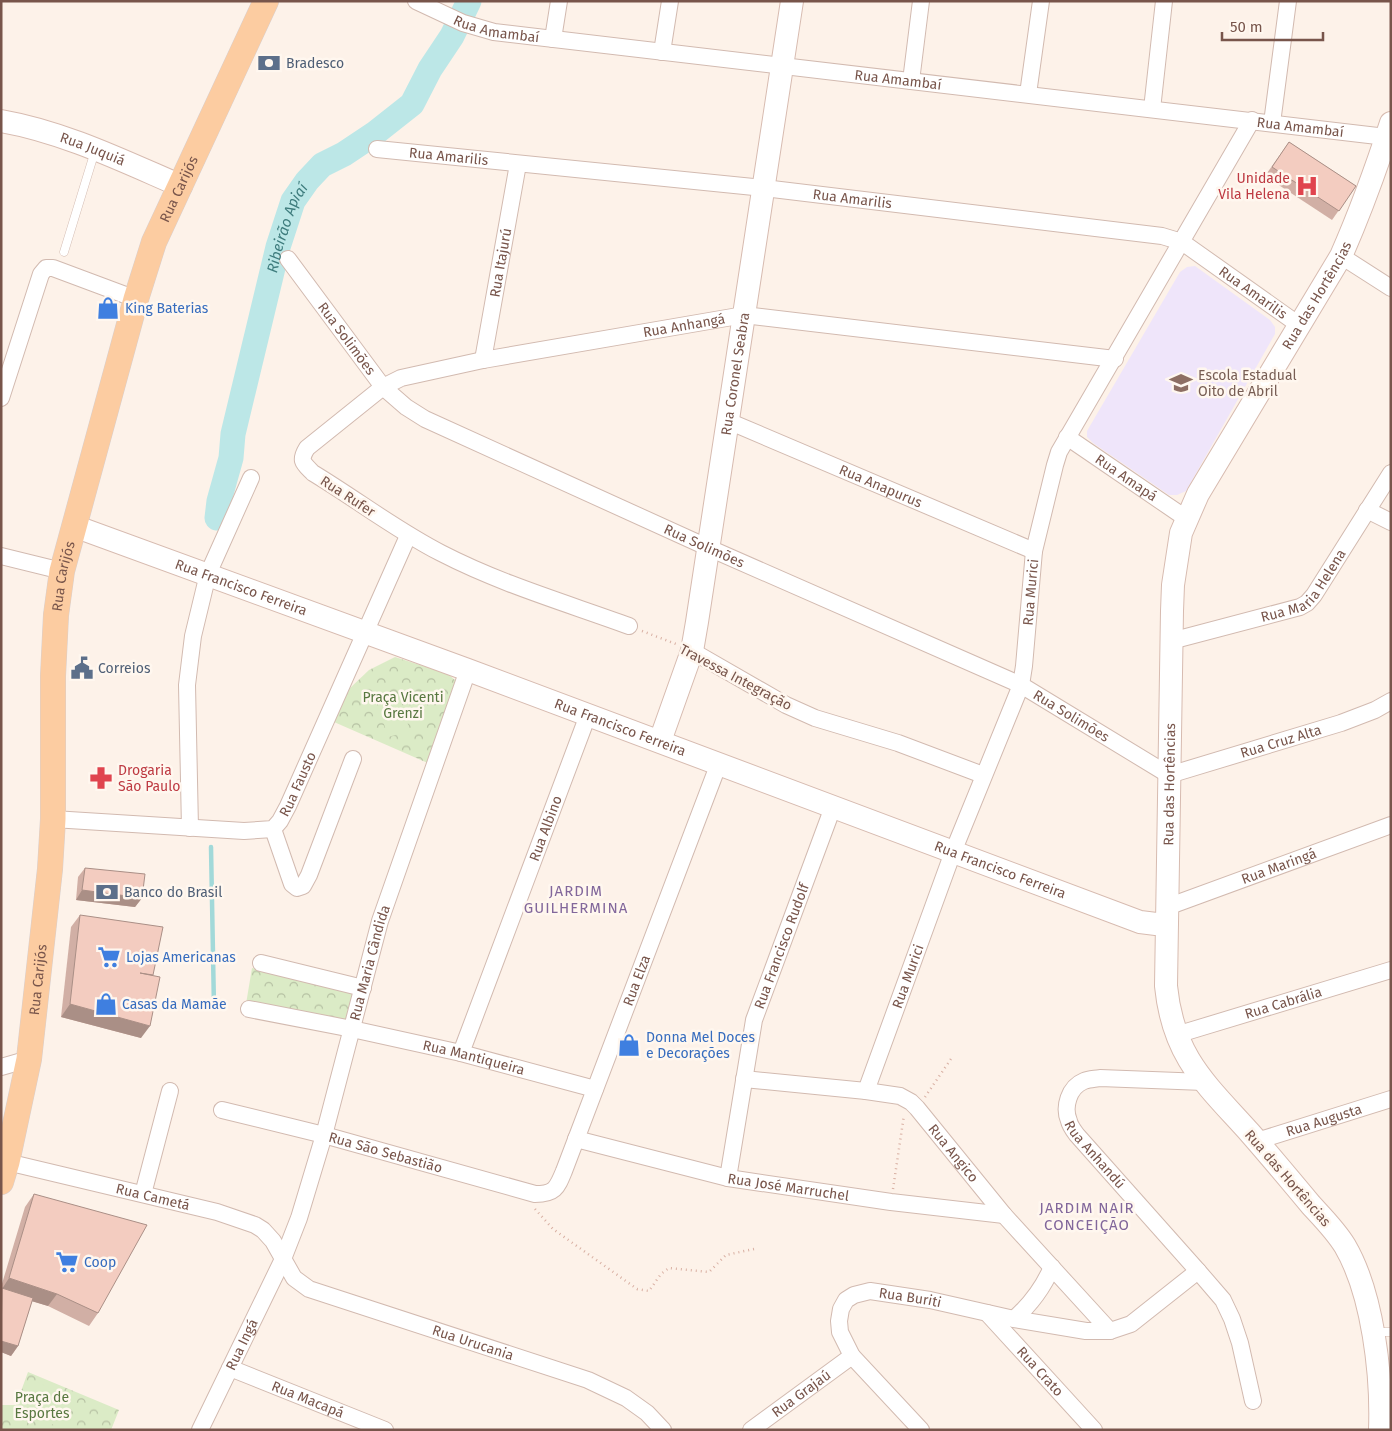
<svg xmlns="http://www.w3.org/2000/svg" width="1392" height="1431" viewBox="0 0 1392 1431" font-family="'Fira Sans',sans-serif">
	<defs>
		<pattern id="park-crowns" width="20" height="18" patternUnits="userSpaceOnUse" patternTransform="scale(1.25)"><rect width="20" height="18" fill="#dbebc6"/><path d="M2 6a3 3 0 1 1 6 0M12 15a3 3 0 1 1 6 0" fill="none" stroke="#b6c1a3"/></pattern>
	</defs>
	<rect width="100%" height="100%" fill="#fdf2e9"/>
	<polygon fill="#efe5fa" points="1195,266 1270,320 1275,327 1275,334 1186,491 1177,495 1169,495 1093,443 1087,437 1087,431 1180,272 1187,267"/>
	<g fill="url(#park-crowns)">
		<polygon points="395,657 448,674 456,681 430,764 334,722 349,689 369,670"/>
		<polygon points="252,968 353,992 345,1024 246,1004"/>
		<polygon points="28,1372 119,1410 111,1430 1,1430 1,1405 16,1405"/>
	</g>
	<g fill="#dbebc6">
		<polygon points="399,694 410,731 388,737 377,701"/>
		<polygon points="29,1379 75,1398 63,1429 18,1409"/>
	</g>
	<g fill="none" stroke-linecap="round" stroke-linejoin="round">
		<polyline stroke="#a2d9d9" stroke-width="4.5" points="211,847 214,1008"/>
		<path stroke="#bce7e7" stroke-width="25" id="s1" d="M217,518L219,501L231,458L233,434L278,247L293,201L307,181L322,165L344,154L374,134L412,104L430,69L452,36L469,1"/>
		<defs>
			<g id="lane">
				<polyline points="64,252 95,151"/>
				<polyline points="1374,1332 1391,1332"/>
			</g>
			<g id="street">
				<path id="s2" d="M416,1L463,23L494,32L1386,137"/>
				<polyline points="553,39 559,1"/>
				<polyline points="662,52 670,1"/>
				<polyline points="911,81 921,1"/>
				<polyline points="1028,94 1041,1"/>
				<polyline points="1152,109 1164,1"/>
				<polyline points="1272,123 1288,1"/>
				<path id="s3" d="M377,149L764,188L1162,236L1182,242L1299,325"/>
				<polyline points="1341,256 1391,288"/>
				<path id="s4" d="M288,259L383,387L406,407L425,419L709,548L1021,685L1169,775L1341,723L1375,710L1391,701"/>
				<path id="s5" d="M483,360L518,164"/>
				<polyline points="1,398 41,274 46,268 53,268 136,299"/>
				<path id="s6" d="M728,421L1034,551"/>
				<path id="s7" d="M1067,437L1187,519"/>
				<polyline points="1367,510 1391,522"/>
				<polyline points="1,556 62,571"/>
				<path id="s8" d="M629,626C566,603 501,584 441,553C396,530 356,499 313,473C303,463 299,461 307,448L383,387L401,378L483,360L744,315L1115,359"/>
				<path id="s9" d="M1171,641L1300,607L1307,603L1314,595L1391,473"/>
				<polyline points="692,651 786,705 815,718 898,743 983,775"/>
				<path id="s10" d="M53,819L244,831L273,829L280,821L288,806L408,536"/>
				<polyline points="190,828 187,685 193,636 208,574 251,478"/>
				<polyline points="273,829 292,884 297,888 303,886 309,875 353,759"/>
				<path id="s11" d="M1167,907L1391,825"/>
				<polyline points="261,963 363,988"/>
				<path id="s12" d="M249,1009L352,1029L461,1053L595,1089"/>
				<path id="s13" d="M1176,1035L1391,970"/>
				<path id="s14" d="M461,1053L588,715"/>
				<polyline points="1,1067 29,1059"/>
				<path id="s15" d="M744,1079L866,1091L900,1096L911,1102L917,1108L1004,1215L1110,1331"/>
				<path id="s16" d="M1204,1082L1100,1078C1095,1079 1089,1079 1084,1081C1069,1087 1063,1107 1069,1121C1070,1126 1074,1131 1077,1135L1198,1271L1223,1300L1232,1319L1240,1343L1253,1401"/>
				<path id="s17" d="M866,1091L953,852L1021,685L1024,666L1034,551L1055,465L1059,452L1252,120"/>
				<path id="s18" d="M222,1110L324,1135L535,1194C555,1194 557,1188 564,1171L719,763"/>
				<path id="s19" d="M576,1139L728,1178L891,1202L1004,1215"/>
				<path id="s20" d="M1257,1141L1391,1099"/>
				<path id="s21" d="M7,1162L217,1212L255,1225L263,1230L273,1241L294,1278L309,1289L588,1380L626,1398L647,1413L663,1430"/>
				<path id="s22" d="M728,1178L754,1020L833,807"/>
				<polyline points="143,1194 170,1091"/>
				<path id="s23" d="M987,1313L1094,1430"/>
				<path d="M1014,1319C1031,1304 1043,1288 1052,1267"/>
				<path id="s24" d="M230,1368L385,1430"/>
				<path id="s25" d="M200,1430L283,1259L299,1218L324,1135L380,921L468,670"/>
				<path id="s26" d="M751,1430L852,1356"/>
				<path id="s27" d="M921,1430L852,1356L840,1332L839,1321L841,1309L846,1300L854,1295L870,1291L930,1300L1014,1319L1086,1331H1110L1131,1324L1198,1271"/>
			</g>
			<g id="secondary">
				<path id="s28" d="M1,121C64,132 123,161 181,186"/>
				<path id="s29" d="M74,526L468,670L1140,922L1156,924L1167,922"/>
				<path id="s30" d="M660,741L692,651L697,622L792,1"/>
				<path id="s31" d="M1380,1430C1382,1375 1373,1294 1345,1246C1336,1231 1323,1218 1311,1205C1291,1181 1271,1157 1250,1133C1206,1084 1173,1057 1166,986L1172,611L1173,585L1181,533L1198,494L1341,256C1360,213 1376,169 1391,123"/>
			</g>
			<g id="primary">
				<path id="s32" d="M1,1182L7,1162L29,1059L50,869L53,819V676L56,615L62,571L136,299L154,242L266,1"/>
			</g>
		</defs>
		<use href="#lane" stroke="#d2bab0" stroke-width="9"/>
		<use href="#street" stroke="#d2bab0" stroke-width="18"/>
		<use href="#secondary" stroke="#d7bbb0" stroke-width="24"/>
		<use href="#primary" stroke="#d9cfcd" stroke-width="26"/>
		<g stroke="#d8afa2" stroke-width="2.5" stroke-dasharray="1 4" stroke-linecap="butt">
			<polyline points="642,631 676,644"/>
			<polyline points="925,1097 953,1056"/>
			<polyline points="893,1189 904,1115"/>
			<polyline points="535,1209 553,1229 637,1289 649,1291 661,1274 669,1268 709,1272 726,1255 754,1249"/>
		</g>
		<use href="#lane" stroke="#fff" stroke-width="8"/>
		<use href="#street" stroke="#fff" stroke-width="16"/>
		<use href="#secondary" stroke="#fff" stroke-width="22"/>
		<use href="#primary" stroke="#fccca1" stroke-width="25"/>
	</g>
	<g fill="#d1afa5">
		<polygon points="1289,142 1356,186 1332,220 1265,176"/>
		<polygon points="85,868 142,898 135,907 76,900 78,877"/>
		<polygon points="80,915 153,975 141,1038 61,1017 71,927"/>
		<polygon points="34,1194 98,1313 89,1326 48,1306 32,1301 18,1346 11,1356 1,1352 1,1287 25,1207"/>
	</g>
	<g fill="#aa8f86">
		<polygon points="82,890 142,898 135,907 76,900"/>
		<polygon points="70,1004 150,1026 141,1038 61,1017"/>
		<polygon points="9,1278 57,1294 48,1306 1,1292 2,1289"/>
		<polygon points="1,1341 18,1346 11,1356 1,1352"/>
	</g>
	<g fill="#f3ccc0" stroke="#aa8f86">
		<polygon points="1289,142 1356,186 1339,211 1272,167"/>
		<polygon points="85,868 145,874 142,898 82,890"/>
		<polygon points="80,915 163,927 153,975 140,973 160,977 150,1026 70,1004"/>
		<polygon points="34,1194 147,1225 98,1313 57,1294 9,1278"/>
		<polygon points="2,1288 33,1298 18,1346 1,1341"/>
	</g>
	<defs>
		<symbol id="bank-bare" viewBox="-9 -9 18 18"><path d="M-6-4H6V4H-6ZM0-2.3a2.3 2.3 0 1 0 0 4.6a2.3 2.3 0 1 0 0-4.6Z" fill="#5c6f8a" stroke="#fff7ef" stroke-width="2.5" paint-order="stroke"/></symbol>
		<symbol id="hospital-bare" viewBox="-9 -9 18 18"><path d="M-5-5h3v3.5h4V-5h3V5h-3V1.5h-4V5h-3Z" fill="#e0444e" stroke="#fff7ef" stroke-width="2.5" paint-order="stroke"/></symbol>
		<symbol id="shop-bare" viewBox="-9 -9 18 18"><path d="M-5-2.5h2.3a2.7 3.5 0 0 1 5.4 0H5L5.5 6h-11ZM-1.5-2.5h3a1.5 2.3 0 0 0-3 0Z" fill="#3f7fe0" stroke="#fff7ef" stroke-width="2.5" paint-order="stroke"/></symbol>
		<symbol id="school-bare" viewBox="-9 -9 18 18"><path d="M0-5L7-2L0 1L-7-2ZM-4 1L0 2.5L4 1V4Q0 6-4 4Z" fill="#8d6e63" stroke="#fff7ef" stroke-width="2.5" paint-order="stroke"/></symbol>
		<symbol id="civic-bare" viewBox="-9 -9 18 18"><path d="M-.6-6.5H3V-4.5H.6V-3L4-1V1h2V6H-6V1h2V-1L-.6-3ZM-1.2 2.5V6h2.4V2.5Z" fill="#5c6f8a" stroke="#fff7ef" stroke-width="2.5" paint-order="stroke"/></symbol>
		<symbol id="pharmacy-bare" viewBox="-9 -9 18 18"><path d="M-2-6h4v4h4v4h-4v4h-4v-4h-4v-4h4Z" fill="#e0444e" stroke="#fff7ef" stroke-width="2.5" paint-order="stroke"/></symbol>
		<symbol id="supermarket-bare" viewBox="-9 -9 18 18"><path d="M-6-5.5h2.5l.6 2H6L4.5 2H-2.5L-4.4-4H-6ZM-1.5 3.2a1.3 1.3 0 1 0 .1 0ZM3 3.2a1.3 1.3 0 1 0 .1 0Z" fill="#3f7fe0" stroke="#fff7ef" stroke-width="2.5" paint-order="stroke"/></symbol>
	</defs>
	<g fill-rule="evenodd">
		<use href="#bank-bare" x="253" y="47" width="32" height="32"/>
		<use href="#hospital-bare" x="1291" y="170" width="32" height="32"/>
		<use href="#shop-bare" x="92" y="292" width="32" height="32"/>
		<use href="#school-bare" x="1165" y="367" width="32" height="32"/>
		<use href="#civic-bare" x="66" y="652" width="32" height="32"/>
		<use href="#pharmacy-bare" x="85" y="762" width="32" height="32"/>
		<use href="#bank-bare" x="91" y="876" width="32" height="32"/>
		<use href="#supermarket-bare" x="93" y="941" width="32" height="32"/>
		<use href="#shop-bare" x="90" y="988" width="32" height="32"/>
		<use href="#shop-bare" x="613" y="1029" width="32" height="32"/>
		<use href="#supermarket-bare" x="51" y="1246" width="32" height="32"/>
	</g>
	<g text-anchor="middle" stroke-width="5" stroke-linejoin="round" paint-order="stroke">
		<g font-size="14" fill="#78554b" stroke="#fff7ef">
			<text dy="5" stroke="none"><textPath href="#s2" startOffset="86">Rua Amambaí</textPath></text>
			<text dy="5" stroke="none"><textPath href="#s2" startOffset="491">Rua Amambaí</textPath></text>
			<text dy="5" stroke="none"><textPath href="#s2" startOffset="896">Rua Amambaí</textPath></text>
			<text dy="5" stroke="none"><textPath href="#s28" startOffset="96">Rua Juquiá</textPath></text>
			<text dy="5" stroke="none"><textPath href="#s3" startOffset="72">Rua Amarilis</textPath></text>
			<text dy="5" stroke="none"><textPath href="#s32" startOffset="1016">Rua Carijós</textPath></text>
			<text dy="5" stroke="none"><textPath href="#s3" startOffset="478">Rua Amarilis</textPath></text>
			<text dy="5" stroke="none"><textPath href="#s5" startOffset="99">Rua Itajurú</textPath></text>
			<text dy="5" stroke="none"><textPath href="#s3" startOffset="898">Rua Amarilis</textPath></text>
			<text dy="5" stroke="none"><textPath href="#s31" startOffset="1238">Rua das Hortências</textPath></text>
			<text dy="5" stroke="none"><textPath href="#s8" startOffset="788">Rua Anhangá</textPath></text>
			<text dy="5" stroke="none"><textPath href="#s4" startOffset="99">Rua Solimões</textPath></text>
			<text dy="5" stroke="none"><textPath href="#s30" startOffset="376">Rua Coronel Seabra</textPath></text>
			<text dy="5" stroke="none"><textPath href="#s7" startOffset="72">Rua Amapá</textPath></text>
			<text dy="5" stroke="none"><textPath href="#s6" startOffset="166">Rua Anapurus</textPath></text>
			<text transform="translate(348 496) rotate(33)" y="5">Rua Rufer</text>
			<text dy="5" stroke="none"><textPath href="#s4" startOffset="519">Rua Solimões</textPath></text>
			<text dy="5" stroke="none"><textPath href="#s32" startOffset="611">Rua Carijós</textPath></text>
			<text dy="5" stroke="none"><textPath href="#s9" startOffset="149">Rua Maria Helena</textPath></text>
			<text dy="5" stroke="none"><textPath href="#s29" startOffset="178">Rua Francisco Ferreira</textPath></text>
			<text dy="5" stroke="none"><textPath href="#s17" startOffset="528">Rua Murici</textPath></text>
			<text transform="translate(736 677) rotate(28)" y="5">Travessa Integração</text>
			<text dy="5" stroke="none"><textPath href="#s4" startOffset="924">Rua Solimões</textPath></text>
			<text dy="5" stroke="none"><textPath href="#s29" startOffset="582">Rua Francisco Ferreira</textPath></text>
			<text dy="5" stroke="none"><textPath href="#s4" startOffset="1155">Rua Cruz Alta</textPath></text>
			<text dy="5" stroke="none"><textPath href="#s31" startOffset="712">Rua das Hortências</textPath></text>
			<text dy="5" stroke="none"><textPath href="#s10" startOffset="272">Rua Fausto</textPath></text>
			<text dy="5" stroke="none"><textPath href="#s14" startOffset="240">Rua Albino</textPath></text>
			<text dy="5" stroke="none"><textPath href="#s11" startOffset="119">Rua Maringá</textPath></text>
			<text dy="5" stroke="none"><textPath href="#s29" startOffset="988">Rua Francisco Ferreira</textPath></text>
			<text dy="5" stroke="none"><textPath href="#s22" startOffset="239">Rua Francisco Rudolf</textPath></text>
			<text dy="5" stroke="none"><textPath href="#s25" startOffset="499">Rua Maria Cândida</textPath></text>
			<text dy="5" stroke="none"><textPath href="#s17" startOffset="122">Rua Murici</textPath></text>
			<text dy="5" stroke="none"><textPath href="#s32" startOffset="206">Rua Carijós</textPath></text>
			<text dy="5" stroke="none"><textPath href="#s18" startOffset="569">Rua Elza</textPath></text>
			<text dy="5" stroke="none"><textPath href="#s13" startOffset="112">Rua Cabrália</textPath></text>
			<text dy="5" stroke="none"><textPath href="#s12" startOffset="230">Rua Mantiqueira</textPath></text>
			<text dy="5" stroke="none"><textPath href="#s20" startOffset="70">Rua Augusta</textPath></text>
			<text dy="5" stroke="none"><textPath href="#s18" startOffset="169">Rua São Sebastião</textPath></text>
			<text dy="5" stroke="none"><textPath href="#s16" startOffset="210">Rua Anhandú</textPath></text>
			<text dy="5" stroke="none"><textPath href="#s15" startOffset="236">Rua Angico</textPath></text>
			<text transform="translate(1288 1178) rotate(49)" y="5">Rua das Hortências</text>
			<text dy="5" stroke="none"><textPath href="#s19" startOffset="218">Rua José Marruchel</textPath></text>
			<text dy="5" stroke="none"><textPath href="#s21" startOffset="150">Rua Cametá</textPath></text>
			<text dy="5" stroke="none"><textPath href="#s27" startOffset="228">Rua Buriti</textPath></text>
			<text dy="5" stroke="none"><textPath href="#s21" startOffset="514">Rua Urucania</textPath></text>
			<text dy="5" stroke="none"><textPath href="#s25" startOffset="95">Rua Ingá</textPath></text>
			<text dy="5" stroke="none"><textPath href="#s23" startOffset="79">Rua Crato</textPath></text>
			<text dy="5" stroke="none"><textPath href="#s26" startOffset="62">Rua Grajaú</textPath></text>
			<text dy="5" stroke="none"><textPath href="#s24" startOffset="84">Rua Macapá</textPath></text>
		</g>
		<g font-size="14" fill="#4e5e75" stroke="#fff7ef" text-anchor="start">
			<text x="286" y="68">Bradesco</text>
			<text x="98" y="673">Correios</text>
			<text x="124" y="897">Banco do Brasil</text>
		</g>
		<g font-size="14" fill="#be3a42" stroke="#fff7ef" text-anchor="end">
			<text x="1290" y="183">Unidade<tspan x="1290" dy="16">Vila Helena</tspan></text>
			<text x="118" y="775" text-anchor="start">Drogaria<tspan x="118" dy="16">São Paulo</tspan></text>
		</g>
		<g font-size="14" fill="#366cbe" stroke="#fff7ef" text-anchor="start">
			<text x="125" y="313">King Baterias</text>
			<text x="126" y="962">Lojas Americanas</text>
			<text x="122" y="1009">Casas da Mamãe</text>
			<text x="646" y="1042">Donna Mel Doces<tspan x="646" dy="16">e Decorações</tspan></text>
			<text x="84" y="1267">Coop</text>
		</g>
		<g font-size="14" fill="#785e54" stroke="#fff7ef" text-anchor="start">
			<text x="1198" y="380">Escola Estadual<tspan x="1198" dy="16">Oito de Abril</tspan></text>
		</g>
		<g font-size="14" fill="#587840" stroke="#fff7ef">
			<text x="403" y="702">Praça Vicenti<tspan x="403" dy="16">Grenzi</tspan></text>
			<text x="42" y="1402">Praça de<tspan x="42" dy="16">Esportes</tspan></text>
		</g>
		<g font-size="15" font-style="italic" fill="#3e7c7d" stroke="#fff7ef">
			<text dy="5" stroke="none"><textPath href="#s1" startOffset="299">Ribeirão Apiaí</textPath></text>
		</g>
		<g font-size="15" letter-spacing="1" fill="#82679b" stroke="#fff7ef">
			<text x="576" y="896">JARDIM<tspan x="576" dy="17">GUILHERMINA</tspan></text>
			<text x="1087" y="1213">JARDIM NAIR<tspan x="1087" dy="17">CONCEIÇÃO</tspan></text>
		</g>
	</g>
	<rect width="1392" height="1431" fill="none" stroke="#78554b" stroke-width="5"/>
	<path d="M1222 32v8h101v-8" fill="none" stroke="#78554b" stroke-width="2.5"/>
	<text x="1230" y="32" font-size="15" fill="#78554b" stroke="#fff7ef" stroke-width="4" paint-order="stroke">50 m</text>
</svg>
